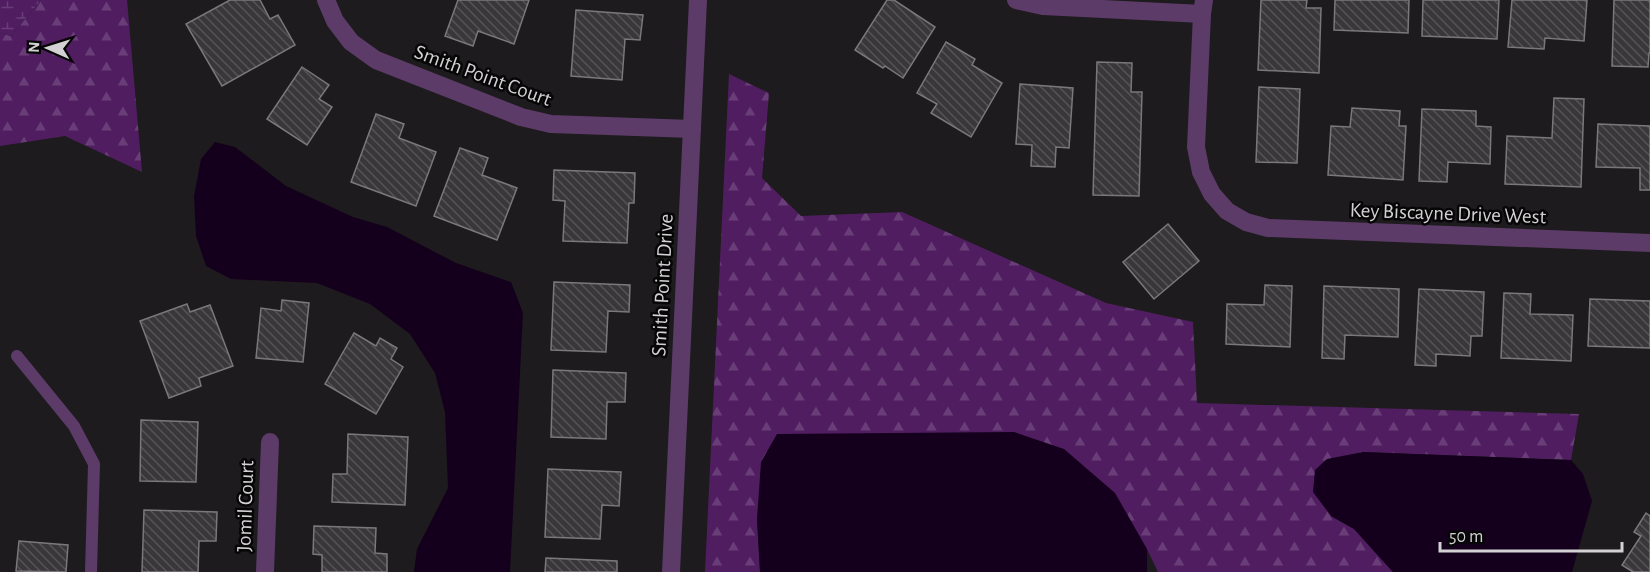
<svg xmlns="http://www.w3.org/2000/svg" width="1650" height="572" viewBox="0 0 1650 572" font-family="'Alegreya Sans',sans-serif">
	<defs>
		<pattern id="forest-firs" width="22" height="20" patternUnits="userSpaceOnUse" patternTransform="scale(1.5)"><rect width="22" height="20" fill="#511d61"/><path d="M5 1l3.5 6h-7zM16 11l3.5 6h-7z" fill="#693d77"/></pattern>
		<pattern id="wetland-marsh" width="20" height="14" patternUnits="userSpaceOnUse" patternTransform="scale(1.5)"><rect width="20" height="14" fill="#511d61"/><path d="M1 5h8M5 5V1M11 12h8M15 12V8" fill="none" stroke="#693d77"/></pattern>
		<pattern id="building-back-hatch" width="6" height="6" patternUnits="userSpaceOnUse" patternTransform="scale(1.5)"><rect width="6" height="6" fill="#39373a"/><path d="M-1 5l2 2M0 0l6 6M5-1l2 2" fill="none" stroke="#555356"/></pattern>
	</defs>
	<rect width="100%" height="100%" fill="#1d1b1d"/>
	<g fill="url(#forest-firs)">
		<polygon points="41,0 127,0 142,172 65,136 0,146 0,33 11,36"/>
		<polygon points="729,74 769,93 762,178 801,216 902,212 1106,303 1193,322 1197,403 1579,414 1571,460 1363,452 1331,516 1354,529 1393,572 1158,572 1147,549 757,519 760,572 705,572"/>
	</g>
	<polygon fill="url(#wetland-marsh)" points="0,0 41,0 11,36 0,33"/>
	<g fill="#14001c">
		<polygon points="215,142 235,147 286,186 353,217 387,227 456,263 511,282 523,313 510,572 414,572 417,549 448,488 445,412 435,373 410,334 370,304 317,283 231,279 206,266 196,236 194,196 201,159"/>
		<polygon points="1014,432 1064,449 1115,493 1147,549 1147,572 760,572 757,519 761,462 777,434"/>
		<polygon points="1363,452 1571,460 1583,474 1592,501 1572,572 1393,572 1354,529 1331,516 1313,492 1315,470 1327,459"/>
	</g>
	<g fill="url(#building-back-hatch)" stroke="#7a787b" stroke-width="1.5">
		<polygon points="230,0 260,0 270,19 278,15 295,45 222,86 186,24"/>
		<polygon points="458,0 529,0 514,44 478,31 473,46 445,36"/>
		<polygon points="887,0 894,0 935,27 903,78 885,66 883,68 855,50"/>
		<polygon points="1261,0 1307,0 1306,8 1321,8 1319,73 1258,70"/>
		<polygon points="1335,0 1409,0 1408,33 1334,30"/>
		<polygon points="1423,0 1499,0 1497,39 1422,36"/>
		<polygon points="1512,0 1587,0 1584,41 1545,38 1544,49 1508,47"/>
		<polygon points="1614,0 1650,0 1650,53 1649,53 1648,67 1612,66"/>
		<polygon points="576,10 643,15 640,40 625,39 622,80 571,76"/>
		<polygon points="946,42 975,59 972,65 1002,83 971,137 931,113 937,104 917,93"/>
		<polygon points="1097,62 1132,63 1131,92 1142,92 1139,196 1093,195"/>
		<polygon points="302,67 329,85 319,99 332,107 307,145 267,119"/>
		<polygon points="1020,84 1073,88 1069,148 1056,147 1055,167 1031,166 1032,145 1016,144"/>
		<polygon points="1259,87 1300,89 1297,163 1256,162"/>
		<polygon points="1554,98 1584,99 1581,187 1505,184 1507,136 1552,138"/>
		<polygon points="1352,108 1400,111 1399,126 1406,126 1403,180 1328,175 1331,126 1350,127"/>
		<polygon points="1422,109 1476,111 1476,126 1491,127 1490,164 1448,162 1447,182 1419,181"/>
		<polygon points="376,114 404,124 399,138 436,152 416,206 351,182"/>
		<polygon points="1598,124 1650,126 1650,190 1640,190 1640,168 1596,167"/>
		<polygon points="460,148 488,158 482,175 517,188 497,240 434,216"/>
		<polygon points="554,170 635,173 634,203 629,203 627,243 563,241 565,201 553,200"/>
		<polygon points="1168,224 1199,261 1154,299 1123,262"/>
		<polygon points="554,282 630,285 629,312 608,311 606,352 551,350"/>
		<polygon points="1265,285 1292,286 1290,347 1226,344 1227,304 1264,305"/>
		<polygon points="1324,286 1399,289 1398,337 1345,335 1344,359 1322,358"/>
		<polygon points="1419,289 1484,292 1482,336 1471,336 1470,356 1436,354 1436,366 1415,365"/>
		<polygon points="1504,293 1531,294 1530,314 1573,315 1571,361 1501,358"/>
		<polygon points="1590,299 1650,301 1650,348 1588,346"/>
		<polygon points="282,300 309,303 303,362 256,358 261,308 281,311"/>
		<polygon points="187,304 190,312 210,305 233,366 199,378 201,386 169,398 140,321"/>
		<polygon points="354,333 376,346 380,338 397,348 391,359 403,367 376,414 325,384"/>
		<polygon points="553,370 626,373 625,402 607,402 606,439 551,437"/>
		<polygon points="141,420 198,422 196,482 140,481"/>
		<polygon points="348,434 408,437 405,505 332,502 333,474 347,474"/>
		<polygon points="548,469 621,472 619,506 602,505 600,539 545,537"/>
		<polygon points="144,510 217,512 216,541 199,541 198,572 142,572"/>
		<polygon points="1646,513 1650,516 1650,572 1633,572 1622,565 1641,536 1634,532"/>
		<polygon points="314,526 376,528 375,553 387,554 387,572 322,572 322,555 313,554"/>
		<polygon points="19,541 68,545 66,572 16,571"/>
		<polygon points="546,558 617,561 617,572 545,572"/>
	</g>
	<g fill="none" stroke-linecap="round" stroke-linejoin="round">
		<polyline stroke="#5c3b68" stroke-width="12" points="17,356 74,426 94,464 91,572"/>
		<g stroke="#5c3b68" stroke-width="18">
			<polyline points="326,0 335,21 351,42 376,60 521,117 551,124 692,129"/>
			<polyline points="1016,0 1043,6 1202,14"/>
			<polyline points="1204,0 1202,14 1196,147 1201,172 1212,194 1227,211 1246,222 1268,228 1650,243"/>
			<polyline points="265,572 270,442"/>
			<polyline points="671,572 698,0"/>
		</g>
	</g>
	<g text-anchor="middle" stroke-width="5" stroke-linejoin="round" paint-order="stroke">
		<g font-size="21" fill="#d3d1d3" stroke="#070607">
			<text transform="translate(483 75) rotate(20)" y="7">Smith Point Court</text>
			<text transform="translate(1448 213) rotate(2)" y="7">Key Biscayne Drive West</text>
			<text transform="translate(662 285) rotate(-87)" y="7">Smith Point Drive</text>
			<text transform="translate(245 506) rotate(-88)" y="7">Jomil Court</text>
		</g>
	</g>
	<g transform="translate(48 48) rotate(273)" stroke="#070607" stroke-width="4.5" paint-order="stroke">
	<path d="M0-4.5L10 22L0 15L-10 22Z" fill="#d3d1d3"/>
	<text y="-9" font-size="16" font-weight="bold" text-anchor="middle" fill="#d3d1d3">N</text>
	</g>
	<path d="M1440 542v9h182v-9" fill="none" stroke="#d3d1d3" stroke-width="3"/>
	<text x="1449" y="542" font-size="18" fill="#d3d1d3" stroke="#070607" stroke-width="4.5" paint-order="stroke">50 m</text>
</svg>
